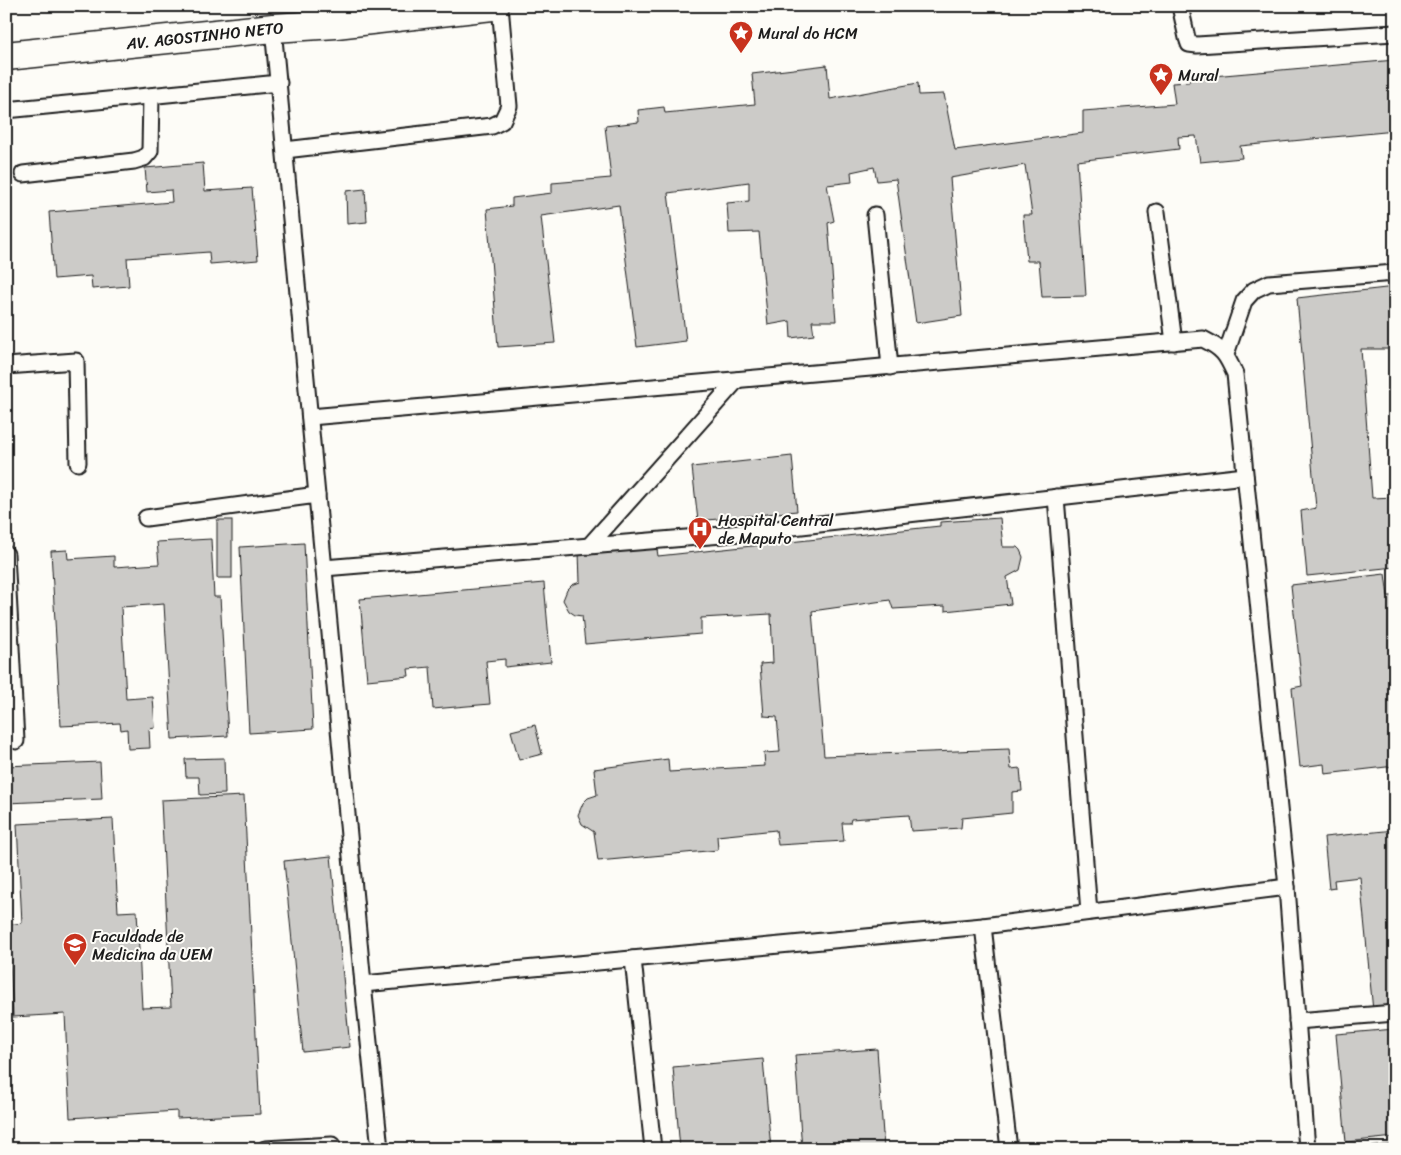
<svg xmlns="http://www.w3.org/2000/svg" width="1401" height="1155" viewBox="0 0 1401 1155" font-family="Sriracha,sans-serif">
	<rect width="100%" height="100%" fill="#fdfcf7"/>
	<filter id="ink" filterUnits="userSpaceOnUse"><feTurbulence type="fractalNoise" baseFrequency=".02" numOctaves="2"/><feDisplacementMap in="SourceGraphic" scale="10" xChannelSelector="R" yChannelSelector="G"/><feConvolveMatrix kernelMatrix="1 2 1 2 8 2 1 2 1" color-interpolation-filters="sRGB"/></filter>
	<g filter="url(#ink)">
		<g fill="#cccbc8" stroke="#1c1c1c">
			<polygon points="1395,60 1395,131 1240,146 1242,158 1200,162 1196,136 1178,137 1179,149 1077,161 1086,296 1042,297 1039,261 1027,261 1023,215 1032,215 1025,165 950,178 962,316 916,323 896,179 877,181 874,167 851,172 852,182 827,185 834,221 828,223 836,321 812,321 814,335 791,338 790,321 768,325 759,232 729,233 727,203 749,201 749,182 668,193 686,341 637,347 619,205 541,216 555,343 498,347 487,209 512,206 512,198 552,193 552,183 611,178 605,126 639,122 638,110 664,107 665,113 755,104 752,74 827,65 830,99 918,83 919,95 944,94 955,150 1083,133 1083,111 1175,104 1172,83 1189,82 1190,78"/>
			<polygon points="203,163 205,191 252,188 258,260 210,264 209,252 127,258 129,286 92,289 91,276 54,279 49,212 172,202 171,190 147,192 145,168"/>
			<polygon points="365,189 367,222 347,224 346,191"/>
			<polygon points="1395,287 1395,349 1361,349 1372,498 1395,497 1395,567 1307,576 1301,511 1316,508 1297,298"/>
			<polygon points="792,456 797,511 698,521 692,467"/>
			<polygon points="1000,518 1003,547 1017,547 1020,550 1023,557 1020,570 1007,577 1011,604 945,611 945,606 893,609 890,600 812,611 824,756 1009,749 1011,769 1020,768 1022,791 1012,792 1012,813 962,818 961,828 911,831 909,815 851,819 850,823 842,823 844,841 778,845 776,830 717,836 718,850 598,861 594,832 582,824 578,815 583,803 588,798 597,795 594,769 668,759 669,772 765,766 764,753 780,752 777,717 764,716 760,664 773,663 771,614 701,618 701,634 585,644 582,616 575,615 569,611 563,600 567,590 572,585 580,582 579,552 656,543 658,556 940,526 940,522"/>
			<rect x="217" y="520" width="15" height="58"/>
			<polygon points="211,539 214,597 220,597 228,736 172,739 164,604 121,607 126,699 153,697 155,728 149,729 150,748 128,749 127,729 121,730 120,723 61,726 51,551 67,550 68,559 114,556 114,567 159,564 157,542"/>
			<polygon points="304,543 313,729 249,733 240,547"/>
			<polygon points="1385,574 1388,596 1395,596 1395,766 1325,774 1324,764 1300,767 1292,688 1302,686 1291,585"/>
			<polygon points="544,583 551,662 505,667 505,659 486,661 490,704 433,709 430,667 408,669 409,676 367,680 360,599"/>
			<polygon points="535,725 542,754 519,760 511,731"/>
			<polygon points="224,758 225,794 200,795 199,777 186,777 185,759"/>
			<polygon points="100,762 102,799 6,803 6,766"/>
			<polygon points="244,796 260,1114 177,1118 177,1111 70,1118 65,1014 13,1017 8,925 22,923 17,824 113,819 118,912 137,911 142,1008 171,1007 161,800"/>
			<polygon points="1395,830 1395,1009 1373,1011 1360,877 1334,880 1335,888 1329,889 1324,837"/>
			<polygon points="331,856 350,1047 303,1052 284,861"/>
			<polygon points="1395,1029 1395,1137 1346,1142 1336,1034"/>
			<polygon points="877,1049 884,1149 802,1149 795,1055"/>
			<polygon points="763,1059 771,1149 680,1149 673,1067"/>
			<polygon points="1395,1144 1395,1149 1351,1149"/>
		</g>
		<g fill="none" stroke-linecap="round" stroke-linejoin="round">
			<defs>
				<g id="service">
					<polyline points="1180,6 1187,38 1189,44 1197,45 1395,33"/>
					<polyline points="273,28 363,984 380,1149"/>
					<polyline points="6,110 279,83"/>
					<polyline points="285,150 492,126 502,121 509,106 500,6"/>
					<polyline points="23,174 134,161 144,158 150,151 151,96"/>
					<polyline points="1157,212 1174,342"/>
					<polyline points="875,215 890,367"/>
					<polyline points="1226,354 1244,301 1254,290 1269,283 1395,273"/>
					<polyline points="6,366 76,361 78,463"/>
					<path d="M310,417L1203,339C1223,349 1226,354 1235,374L1287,887L1307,1149"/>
					<polyline points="1056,497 1089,912"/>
					<polyline points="146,518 317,495"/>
					<polyline points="589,546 737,380"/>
					<polyline points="6,554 16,741"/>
					<polyline points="324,568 722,535 1245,476"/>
					<polyline points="983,926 1009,1149"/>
					<polyline points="633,959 653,1149"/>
					<polyline points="363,984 983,926 1287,887"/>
					<polyline points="1297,1021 1395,1013"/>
					<polyline points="265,1149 332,1145"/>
				</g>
				<g id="minor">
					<path id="s1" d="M6,56L273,28L336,24L492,6"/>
				</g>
			</defs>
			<use href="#service" stroke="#1c1c1c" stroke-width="19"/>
			<use href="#minor" stroke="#1c1c1c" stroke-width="31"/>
			<use href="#service" stroke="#fdfcf7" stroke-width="15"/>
			<use href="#minor" stroke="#fdfcf7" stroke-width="28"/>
		</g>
	</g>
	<defs>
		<symbol id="sight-pin" viewBox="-11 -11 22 30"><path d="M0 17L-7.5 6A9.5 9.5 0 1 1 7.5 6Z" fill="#c8321e" stroke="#fdfcf7"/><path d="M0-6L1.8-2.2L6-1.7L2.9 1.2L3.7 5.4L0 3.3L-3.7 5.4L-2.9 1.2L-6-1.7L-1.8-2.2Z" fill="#fff"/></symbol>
		<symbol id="hospital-pin" viewBox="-11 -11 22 30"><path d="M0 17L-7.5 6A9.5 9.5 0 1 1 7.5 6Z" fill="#c8321e" stroke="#fdfcf7"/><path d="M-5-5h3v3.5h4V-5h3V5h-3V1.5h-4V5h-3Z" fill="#fff"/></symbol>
		<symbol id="university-pin" viewBox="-11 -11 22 30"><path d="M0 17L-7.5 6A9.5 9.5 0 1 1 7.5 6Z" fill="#c8321e" stroke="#fdfcf7"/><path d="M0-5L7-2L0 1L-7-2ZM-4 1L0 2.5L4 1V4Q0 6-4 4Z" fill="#fff"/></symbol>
	</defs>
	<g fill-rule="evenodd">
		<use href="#sight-pin" x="727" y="19" width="28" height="38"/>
		<use href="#sight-pin" x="1147" y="61" width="28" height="38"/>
		<use href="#hospital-pin" x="686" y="515" width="28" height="38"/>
		<use href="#university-pin" x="61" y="931" width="28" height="38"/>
	</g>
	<g text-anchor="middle" stroke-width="4" stroke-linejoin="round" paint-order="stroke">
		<g font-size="16" fill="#1c1c1c" stroke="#fdfcf7" text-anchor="start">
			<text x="758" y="39">Mural do HCM</text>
			<text x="1178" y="81">Mural</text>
			<text x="718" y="526">Hospital Central<tspan x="718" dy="18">de Maputo</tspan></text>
			<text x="92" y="942">Faculdade de<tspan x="92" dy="18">Medicina da UEM</tspan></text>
		</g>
		<g font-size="16" fill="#1c1c1c" stroke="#fdfcf7">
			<text dy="6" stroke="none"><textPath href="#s1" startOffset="200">AV. AGOSTINHO NETO</textPath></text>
		</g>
	</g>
	<rect width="1401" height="1155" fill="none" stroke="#fdfcf7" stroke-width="25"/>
	<rect x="12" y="12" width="1376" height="1130" fill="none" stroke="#1c1c1c" stroke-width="2" filter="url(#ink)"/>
</svg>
